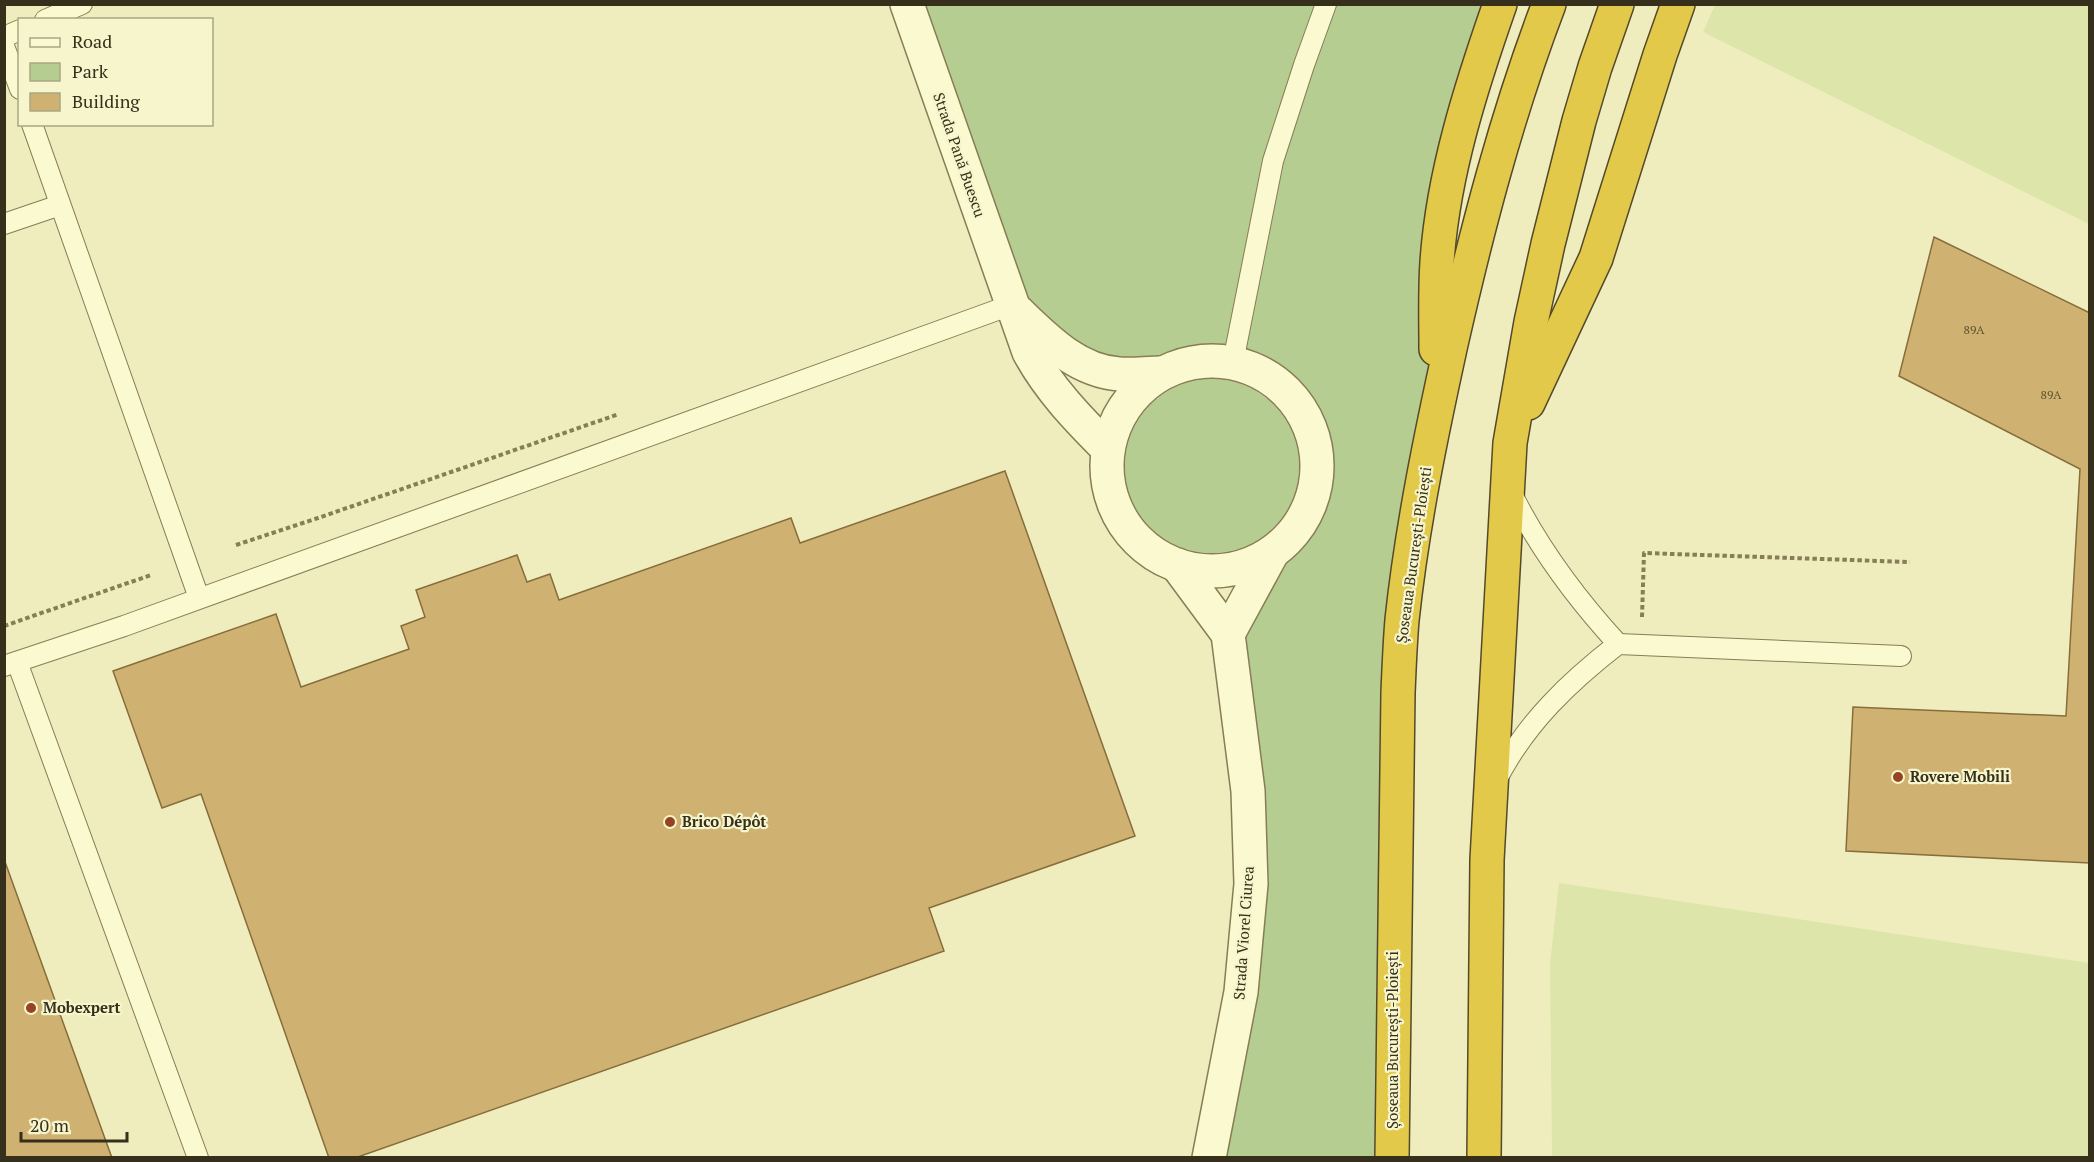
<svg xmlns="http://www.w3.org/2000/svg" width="2094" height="1162" viewBox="0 0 2094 1162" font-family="'PT Serif',serif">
	<rect width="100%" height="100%" fill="#efedbd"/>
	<g fill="#dee5aa">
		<polygon points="1715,5 2089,5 2089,224 1703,32"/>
		<polygon points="1559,883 2089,963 2089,1157 1552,1157 1550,964"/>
	</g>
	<g fill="#b6cd91">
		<polygon points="907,5 1500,5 1469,100 1435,417 1412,548 1392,1157 1209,1157 1241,992 1228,634 1272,553 1288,539 1301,522 1310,506 1315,488 1318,459 1313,435 1298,405 1284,388 1266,375 1233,362 1215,360 1197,361 1179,365 1161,373 1042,335"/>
		<circle cx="1212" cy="466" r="87"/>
	</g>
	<g fill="#cfb171" stroke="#876d3b" stroke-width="1.5">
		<polygon points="1934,237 2090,313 2090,863 1846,851 1853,707 2066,716 2080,469 1899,376"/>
		<polygon points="1005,471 1135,836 929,908 944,951 355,1158 329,1158 201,794 162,808 113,671 276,614 301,687 409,649 401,626 425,617 416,590 517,555 527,582 550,574 559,600 791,518 800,543"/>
		<polygon points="4,859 112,1158 4,1158"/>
	</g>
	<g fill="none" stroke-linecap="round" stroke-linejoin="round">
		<defs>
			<g id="lane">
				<polyline points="45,20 82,4"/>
				<polyline points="4,37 20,30"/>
				<polyline points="4,46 20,89"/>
				<polyline points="32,124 199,598"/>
				<polyline points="4,224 60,205"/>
				<polyline points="1233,362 1273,161 1304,65 1326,4"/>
				<path d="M1511,492C1539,549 1575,597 1618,644"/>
				<polyline points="17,662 198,1158"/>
				<polyline points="4,666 124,626 1011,305"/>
				<path d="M1497,779C1526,723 1569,682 1618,644L1901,656"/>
			</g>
			<g id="street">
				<path d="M907,4L1029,352C1049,389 1078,419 1107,448"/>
				<path d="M1018,312C1046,339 1077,371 1119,374C1133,375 1147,373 1161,373"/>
				<circle cx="1212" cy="466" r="105"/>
				<polyline points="1177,565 1228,634 1248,791 1251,884 1241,992 1209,1158"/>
				<polyline points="1228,634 1272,553"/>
			</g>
			<g id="highway">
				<path d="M1436,349C1436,320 1435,291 1437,262C1443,174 1471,87 1500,4"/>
				<polyline points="1528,403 1596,258 1660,55 1678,4"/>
				<path d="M1392,1158L1398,693C1399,668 1400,644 1402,620C1412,527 1431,435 1451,344C1477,229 1507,114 1549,4"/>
				<polyline points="1484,1158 1487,860 1510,443 1531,322 1548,244 1579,121 1595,67 1617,4"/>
			</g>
		</defs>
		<use href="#lane" stroke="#877d56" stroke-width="22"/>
		<use href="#street" stroke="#877d56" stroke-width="36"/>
		<use href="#highway" stroke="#54492a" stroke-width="36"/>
		<g stroke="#877d56" stroke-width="4" stroke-dasharray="4.5 3" stroke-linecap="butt">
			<polyline points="236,545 318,518 619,414"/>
			<polyline points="1642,617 1644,553 1910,562"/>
			<polyline points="4,626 151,575"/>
		</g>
		<use href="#lane" stroke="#faf9d0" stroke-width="20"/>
		<use href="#street" stroke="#faf9d0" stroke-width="33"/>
		<use href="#highway" stroke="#e3c949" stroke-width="33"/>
	</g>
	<g fill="#984224" stroke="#f6f5cc" stroke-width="2">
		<circle cx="1898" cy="777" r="6"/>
		<circle cx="670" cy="822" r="6"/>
		<circle cx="31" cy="1008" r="6"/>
	</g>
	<g text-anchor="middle" stroke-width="4.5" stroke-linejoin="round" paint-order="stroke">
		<g font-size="12" fill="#5c5030">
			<text x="1974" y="334">89A</text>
			<text x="2051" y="399">89A</text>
		</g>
		<g font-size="15" fill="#362f1b" stroke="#f6f5cc">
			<text transform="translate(959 155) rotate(71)" y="5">Strada Pană Buescu</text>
			<text transform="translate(1414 555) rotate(-82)" y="5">Șoseaua București-Ploiești</text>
			<text transform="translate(1244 933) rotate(-86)" y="5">Strada Viorel Ciurea</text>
			<text transform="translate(1393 1040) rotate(-90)" y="5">Șoseaua București-Ploiești</text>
		</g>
		<g font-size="15" font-weight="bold" fill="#362f1b" stroke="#f6f5cc" text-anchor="start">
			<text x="1910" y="782">Rovere Mobili</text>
			<text x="682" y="827">Brico Dépôt</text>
			<text x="43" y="1013">Mobexpert</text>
		</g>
	</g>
	<rect width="2094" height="1162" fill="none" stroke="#362f1b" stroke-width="12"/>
	<rect x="18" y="18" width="195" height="108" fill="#f6f5cc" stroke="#a9a685" stroke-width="1.5"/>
	<rect x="30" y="38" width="30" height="9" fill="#faf9d0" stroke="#a9a685" stroke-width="1.5"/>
	<text x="72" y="48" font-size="18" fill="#362f1b">Road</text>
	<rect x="30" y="63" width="30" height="18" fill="#b6cd91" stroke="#a9a685" stroke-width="1.5"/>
	<text x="72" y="78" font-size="18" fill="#362f1b">Park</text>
	<rect x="30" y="93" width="30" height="18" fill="#cfb171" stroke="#a9a685" stroke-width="1.5"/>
	<text x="72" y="108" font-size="18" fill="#362f1b">Building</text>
	<path d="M21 1132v9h106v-9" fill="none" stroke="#362f1b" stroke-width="3"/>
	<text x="30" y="1132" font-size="18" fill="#362f1b" stroke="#f6f5cc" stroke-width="4.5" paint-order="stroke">20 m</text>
</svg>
